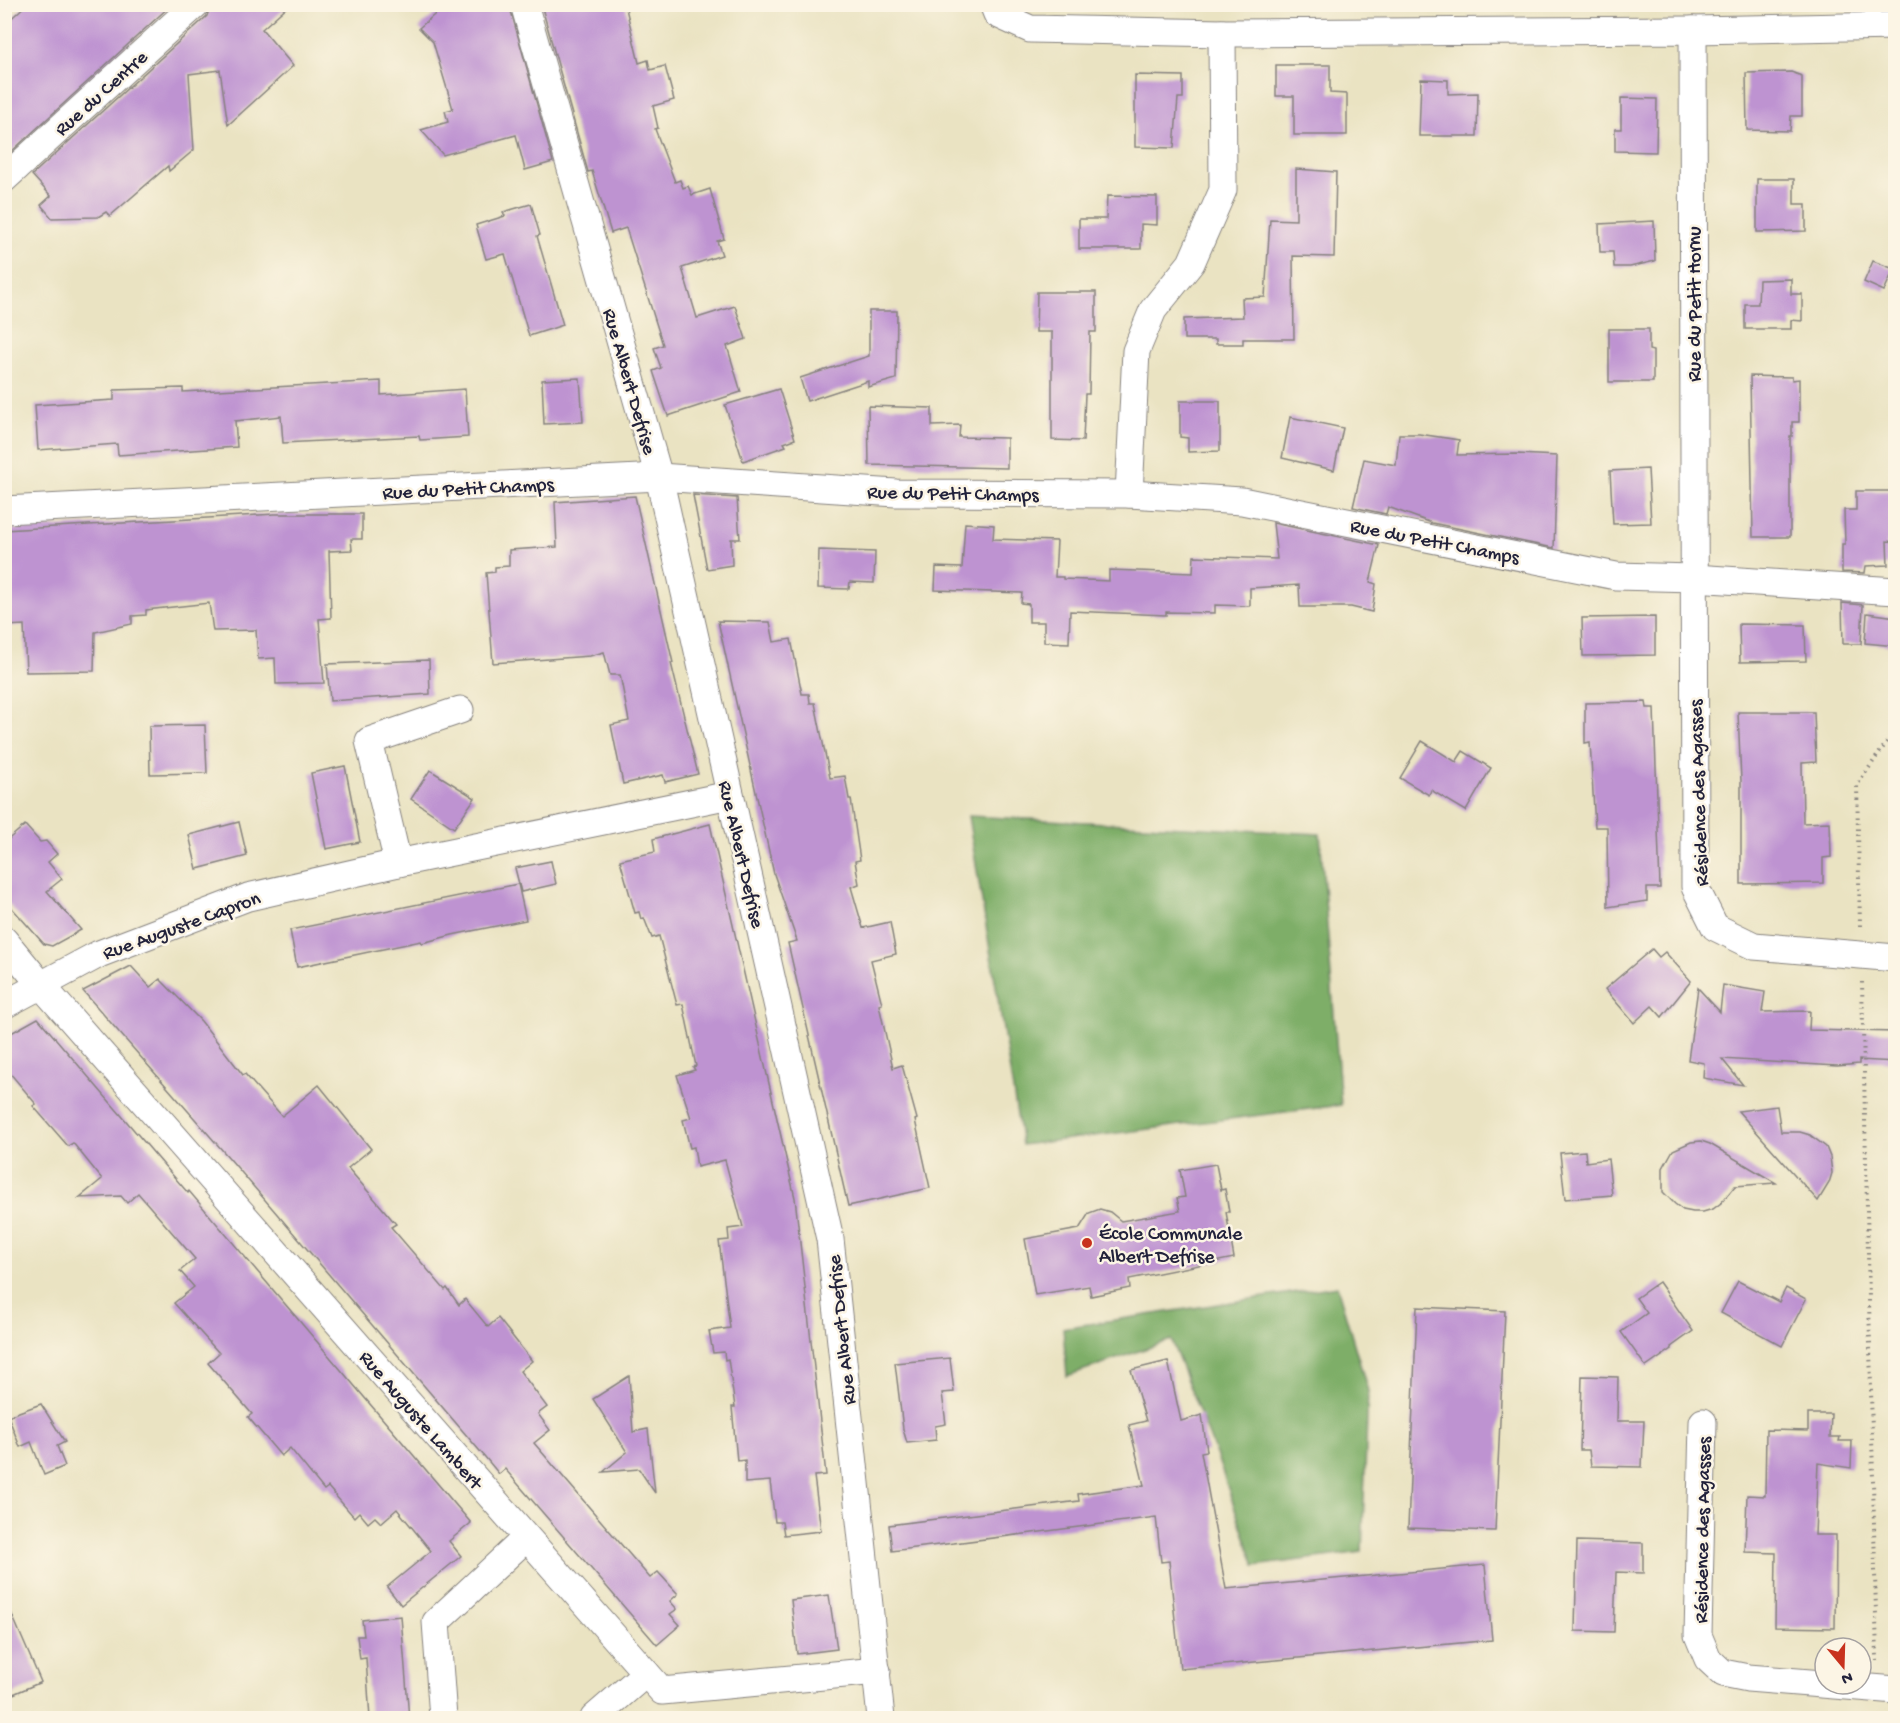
<svg xmlns="http://www.w3.org/2000/svg" width="1900" height="1723" viewBox="0 0 1900 1723" font-family="'Gochi Hand',sans-serif">
	<rect width="100%" height="100%" fill="#fcf5e5"/>
	<filter id="ink" filterUnits="userSpaceOnUse"><feTurbulence type="fractalNoise" baseFrequency=".0167" numOctaves="2"/><feDisplacementMap in="SourceGraphic" scale="12" xChannelSelector="R" yChannelSelector="G"/><feConvolveMatrix kernelMatrix="1 2 1 2 8 2 1 2 1" color-interpolation-filters="sRGB"/></filter>
	<filter id="wash" filterUnits="userSpaceOnUse"><feTurbulence type="fractalNoise" baseFrequency=".008" numOctaves="4" result="noise"/><feDisplacementMap in="SourceGraphic" scale="24" xChannelSelector="R" yChannelSelector="G"/><feGaussianBlur stdDeviation="1.35" result="paint"/><feColorMatrix in="noise" values="0 0 0 0 0 0 0 0 0 0 0 0 0 0 0 0 0 1.4 0 .05"/><feComposite in="paint" operator="in"/></filter>
	<g filter="url(#wash)">
		<rect width="100%" height="100%" fill="#eae3c2"/>
		<g fill="#7eae68" stroke="#506852" stroke-width="1.5">
			<polygon points="968,816 1320,834 1341,1105 1022,1145"/>
			<polygon points="1337,1286 1368,1391 1362,1552 1255,1566 1216,1454 1171,1340 1067,1376 1063,1328"/>
		</g>
		<g id="blocks">
			<g fill="#be93d1">
				<polygon points="27,4 172,4 11,152 4,145 4,25"/>
				<polygon points="211,4 290,4 262,29 293,66 228,125 220,70 189,74 194,150 169,171 168,166 110,216 106,212 98,217 52,218 41,205 51,196 32,175 207,16"/>
				<polygon points="447,4 509,4 553,162 525,170 516,135 443,155 421,130 448,122 445,111 453,109 433,42 419,28"/>
				<polygon points="541,4 625,4 639,63 648,60 650,70 665,66 674,100 653,106 658,128 655,129 675,182 680,180 683,188 688,186 692,195 710,189 724,239 717,241 722,255 682,268 697,318 735,306 746,339 727,346 741,392 668,416 653,371 661,368 654,348 663,345 626,228 611,233 592,171 588,172"/>
				<polygon points="1276,65 1330,65 1330,93 1347,94 1347,135 1294,135 1294,96 1276,96"/>
				<polygon points="1791,72 1802,76 1802,116 1791,116 1790,131 1747,130 1746,73"/>
				<polygon points="1135,75 1183,76 1183,98 1178,98 1174,148 1135,147"/>
				<polygon points="1421,79 1448,80 1448,94 1478,93 1477,136 1419,136"/>
				<polygon points="1621,98 1657,99 1656,152 1615,151 1615,129 1621,129"/>
				<polygon points="1296,169 1336,172 1334,257 1293,256 1294,339 1243,339 1243,344 1216,344 1216,339 1184,339 1184,319 1243,317 1242,298 1265,297 1270,219 1296,220"/>
				<polygon points="1757,179 1794,179 1794,204 1806,204 1806,231 1757,232"/>
				<polygon points="1107,196 1157,197 1157,225 1141,224 1141,249 1079,249 1079,219 1106,219"/>
				<polygon points="531,204 540,235 537,236 563,325 529,336 505,254 486,259 476,225 505,216 503,212"/>
				<polygon points="1654,221 1655,261 1630,267 1614,267 1613,252 1600,252 1599,224"/>
				<polygon points="1873,261 1894,269 1884,291 1864,282"/>
				<polygon points="1791,279 1791,294 1802,294 1802,321 1791,320 1791,329 1745,329 1745,304 1758,304 1759,280"/>
				<polygon points="1037,292 1096,292 1096,332 1090,332 1089,394 1085,394 1083,441 1052,440 1052,332 1036,332"/>
				<polygon points="869,311 897,311 896,379 868,387 868,381 807,401 800,378 869,356"/>
				<polygon points="1609,329 1649,329 1649,350 1653,351 1653,382 1609,382"/>
				<polygon points="1750,376 1792,377 1792,380 1799,379 1799,422 1792,422 1792,436 1790,436 1790,537 1753,537"/>
				<polygon points="580,378 583,422 544,424 542,380"/>
				<polygon points="381,381 381,395 465,389 468,437 420,440 419,436 283,443 281,416 235,421 237,447 118,455 117,444 38,450 35,405 114,400 114,390 183,388 183,392"/>
				<polygon points="779,389 795,439 784,443 786,446 743,461 725,405"/>
				<polygon points="1180,401 1220,401 1220,451 1188,452 1188,438 1180,437"/>
				<polygon points="868,406 932,408 932,426 960,425 959,437 1007,438 1007,468 869,465"/>
				<polygon points="1290,417 1343,428 1334,470 1282,458"/>
				<polygon points="1399,434 1419,434 1459,440 1457,455 1517,454 1557,456 1554,548 1432,523 1388,507 1386,514 1353,507 1364,459 1396,465"/>
				<polygon points="1648,469 1651,523 1613,524 1610,471"/>
				<polygon points="1856,491 1896,491 1896,542 1887,541 1888,565 1866,566 1865,573 1842,572 1842,544 1845,544 1844,510 1856,510"/>
				<polygon points="693,495 737,498 740,539 731,539 732,565 707,569"/>
				<polygon points="635,496 673,663 671,663 698,774 665,782 663,775 623,784 611,725 629,721 620,675 610,675 604,652 590,656 493,663 486,573 495,572 495,567 509,566 509,550 557,547 555,502"/>
				<polygon points="275,514 362,514 362,539 351,539 352,550 329,551 331,618 319,619 324,683 276,684 275,658 258,659 256,630 213,631 209,603 146,610 146,615 132,616 132,624 95,632 94,671 26,672 24,625 6,626 4,530"/>
				<polygon points="965,523 994,525 993,539 1057,541 1055,577 1063,577 1063,579 1109,581 1109,570 1193,573 1194,556 1277,559 1273,523 1379,545 1370,582 1376,584 1372,612 1351,607 1300,607 1299,585 1250,588 1250,606 1215,605 1215,613 1166,612 1166,615 1070,611 1069,643 1044,642 1044,622 1029,622 1029,604 1021,603 1022,593 935,590 936,567 962,568"/>
				<polygon points="819,550 875,552 874,583 850,582 849,589 818,588"/>
				<polygon points="1842,603 1863,605 1861,644 1843,644"/>
				<polygon points="1867,613 1896,617 1896,646 1865,643"/>
				<polygon points="1655,617 1655,655 1583,656 1582,618"/>
				<polygon points="718,621 770,622 774,642 791,639 802,694 809,694 810,703 815,703 830,778 845,776 849,799 851,799 860,860 855,861 859,884 851,887 863,928 890,922 896,954 871,960 882,1004 879,1005 893,1068 902,1065 917,1119 915,1120 930,1188 848,1206 788,943 797,941 774,874"/>
				<polygon points="1739,624 1805,625 1806,661 1740,662"/>
				<polygon points="429,660 430,694 330,701 327,664"/>
				<polygon points="1646,702 1647,708 1654,708 1660,888 1647,888 1647,901 1608,907 1607,827 1595,827 1590,742 1585,743 1585,703"/>
				<polygon points="1738,712 1814,712 1816,762 1802,763 1803,823 1830,822 1831,857 1823,858 1823,883 1741,884 1741,781"/>
				<polygon points="205,725 207,773 150,774 149,726"/>
				<polygon points="1422,741 1456,762 1463,751 1491,768 1466,811 1431,790 1429,795 1400,778"/>
				<polygon points="345,766 360,842 326,849 311,773"/>
				<polygon points="430,770 475,798 454,828 411,799"/>
				<polygon points="239,822 247,856 197,869 189,835"/>
				<polygon points="710,824 795,1198 826,1475 814,1476 821,1531 784,1535 782,1522 775,1522 770,1481 745,1483 745,1460 737,1461 732,1407 735,1407 728,1359 725,1360 724,1352 713,1353 709,1331 730,1328 719,1241 729,1240 728,1229 743,1227 725,1160 697,1167 694,1147 690,1148 683,1120 691,1118 677,1075 695,1070 693,1067 696,1066 683,1004 677,1005 659,936 652,938 644,918 641,919 639,912 635,913 620,860 655,852 653,839"/>
				<polygon points="25,825 40,842 46,841 57,854 48,862 62,879 47,891 81,930 52,946 44,944 4,899 4,843"/>
				<polygon points="551,861 556,884 521,892 515,868"/>
				<polygon points="518,884 526,920 452,935 422,943 421,941 297,967 290,930"/>
				<polygon points="1652,949 1659,957 1665,952 1691,981 1662,1017 1652,1006 1634,1023 1605,989"/>
				<polygon points="131,966 150,987 160,979 201,1021 243,1075 245,1074 282,1116 319,1085 371,1149 348,1168 396,1224 391,1227 445,1290 447,1288 459,1305 465,1299 488,1327 498,1318 532,1361 520,1371 547,1407 538,1414 550,1430 534,1443 650,1578 658,1572 678,1594 670,1601 677,1609 670,1614 680,1625 657,1645 505,1469 499,1474 485,1457 230,1159 83,991"/>
				<polygon points="1723,985 1765,992 1762,1012 1810,1011 1809,1030 1896,1032 1896,1062 1859,1060 1859,1064 1837,1066 1722,1059 1743,1085 1703,1078 1704,1063 1688,1060 1698,988 1720,1012"/>
				<polygon points="38,1018 163,1164 188,1193 189,1191 471,1523 449,1541 461,1556 401,1605 387,1587 431,1551 397,1509 381,1523 375,1517 368,1523 359,1512 354,1517 328,1487 324,1490 290,1448 281,1456 248,1417 252,1414 208,1363 219,1353 174,1303 194,1287 180,1271 195,1259 138,1193 127,1203 121,1196 79,1198 102,1179 73,1143 68,1146 33,1106 36,1104 4,1066 4,1037"/>
				<polygon points="1777,1106 1781,1132 1800,1132 1810,1135 1826,1147 1830,1157 1832,1173 1829,1183 1818,1201 1738,1111"/>
				<polygon points="1701,1141 1710,1144 1776,1183 1735,1186 1721,1203 1713,1209 1703,1212 1693,1212 1683,1210 1675,1204 1663,1192 1663,1168 1673,1150 1691,1142"/>
				<polygon points="1585,1151 1586,1162 1608,1159 1612,1195 1565,1199 1560,1153"/>
				<polygon points="1216,1164 1221,1190 1225,1189 1229,1212 1226,1212 1234,1258 1129,1279 1130,1288 1091,1296 1089,1286 1035,1295 1025,1239 1079,1229 1089,1213 1100,1209 1110,1212 1121,1221 1180,1211 1177,1198 1185,1197 1180,1170"/>
				<polygon points="1738,1281 1779,1302 1786,1288 1806,1299 1782,1346 1721,1313"/>
				<polygon points="1659,1282 1693,1331 1671,1347 1672,1349 1646,1367 1621,1332 1647,1313 1636,1298"/>
				<polygon points="1417,1307 1505,1311 1495,1531 1408,1528"/>
				<polygon points="950,1358 954,1392 942,1393 946,1424 935,1426 936,1440 907,1443 903,1429 895,1363"/>
				<polygon points="1168,1361 1181,1421 1202,1415 1207,1451 1201,1452 1226,1589 1485,1565 1492,1640 1180,1669 1169,1561 1161,1562 1156,1517 892,1551 889,1525 1079,1501 1078,1494 1144,1485 1129,1425 1146,1421 1131,1370"/>
				<polygon points="629,1376 633,1432 648,1429 655,1493 639,1469 603,1472 627,1452 593,1399"/>
				<polygon points="1582,1376 1618,1377 1617,1421 1644,1421 1642,1467 1591,1466 1589,1450 1580,1450"/>
				<polygon points="41,1404 65,1442 57,1446 65,1466 44,1475 31,1442 20,1447 8,1416"/>
				<polygon points="1808,1414 1831,1414 1830,1437 1840,1437 1839,1441 1852,1441 1851,1468 1818,1463 1815,1535 1836,1535 1835,1628 1775,1627 1776,1553 1745,1552 1747,1495 1765,1496 1766,1430 1808,1431"/>
				<polygon points="1577,1541 1643,1543 1643,1573 1616,1572 1614,1632 1575,1631"/>
				<polygon points="829,1595 837,1649 797,1654 791,1600"/>
				<polygon points="4,1596 41,1682 4,1698"/>
				<polygon points="401,1616 409,1719 370,1719 366,1658 360,1659 357,1636 364,1636 362,1620"/>
			</g>
		</g>
	</g>
	<g filter="url(#ink)">
		<use href="#blocks" fill-opacity="0" stroke="#86827e" stroke-width="1.5"/>
		<g fill="none" stroke-linecap="round" stroke-linejoin="round">
			<defs>
				<g id="minor">
					<polyline points="524,4 659,477 830,1239 881,1718"/>
					<polyline points="993,4 997,14 1030,29 1222,33 1693,30 1695,887 1715,927 1754,946 1896,958"/>
					<polyline points="1693,30 1896,26"/>
					<polyline points="4,179 196,4"/>
					<polyline points="1129,494 1136,351 1153,310 1191,263 1223,190 1222,33"/>
					<polyline points="4,510 659,477 896,493 1129,494 1242,501 1616,576 1694,578 1896,591"/>
					<polyline points="398,863 369,741 460,710"/>
					<polyline points="4,940 41,985 662,1691 877,1671"/>
					<polyline points="4,1005 99,954 248,897 398,863 730,795"/>
					<polyline points="1703,1422 1698,1635 1708,1659 1723,1673 1748,1678 1896,1690"/>
					<polyline points="443,1718 436,1622 526,1538"/>
					<polyline points="594,1718 646,1673"/>
				</g>
			</defs>
			<use href="#minor" stroke="#86827e" stroke-width="29"/>
			<g stroke="#86827e" stroke-width="4" stroke-dasharray="1.5 4.5" stroke-linecap="butt">
				<polyline points="1860,926 1857,785 1896,729"/>
				<polyline points="1862,982 1877,1661"/>
			</g>
			<use href="#minor" stroke="#fff" stroke-width="27"/>
		</g>
	</g>
	<circle fill="#c8321e" stroke="#fcf5e5" stroke-width="2" cx="1087" cy="1243" r="6"/>
	<g text-anchor="middle" stroke-width="5" stroke-linejoin="round" paint-order="stroke">
		<g font-size="20" fill="#22223b" stroke="#fcf5e5">
			<text transform="translate(100 92) rotate(-42)" y="7">Rue du Centre</text>
			<text transform="translate(1693 304) rotate(-90)" y="7">Rue du Petit Hornu</text>
			<text transform="translate(631 381) rotate(74)" y="7">Rue Albert Defrise</text>
			<text transform="translate(468 487) rotate(-3)" y="7">Rue du Petit Champs</text>
			<text transform="translate(953 492) rotate(1)" y="7">Rue du Petit Champs</text>
			<text transform="translate(1435 540) rotate(11)" y="7">Rue du Petit Champs</text>
			<text transform="translate(1697 793) rotate(-92)" y="7">Résidence des Agasses</text>
			<text transform="translate(743 854) rotate(77)" y="7">Rue Albert Defrise</text>
			<text transform="translate(181 924) rotate(-20)" y="7">Rue Auguste Capron</text>
			<text transform="translate(840 1330) rotate(-96)" y="7">Rue Albert Defrise</text>
			<text transform="translate(422 1419) rotate(49)" y="7">Rue Auguste Lambert</text>
			<text transform="translate(1701 1530) rotate(-89)" y="7">Résidence des Agasses</text>
		</g>
		<g font-size="20" fill="#22223b" stroke="#fcf5e5" text-anchor="start">
			<text x="1099" y="1239">École Communale<tspan x="1099" dy="23">Albert Defrise</tspan></text>
		</g>
	</g>
	<rect width="1900" height="1723" fill="none" stroke="#fcf5e5" stroke-width="24"/>
	<g transform="translate(1843 1666) rotate(161)"><circle r="28" fill="#fcf5e5" stroke="#a5a1a1" stroke-width="1.5"/>
	<path d="M0-4.5L10 22L0 15L-10 22Z" fill="#c8321e"/>
	<text y="-9" font-size="16" font-weight="bold" text-anchor="middle" fill="#22223b">N</text>
	</g>
</svg>
